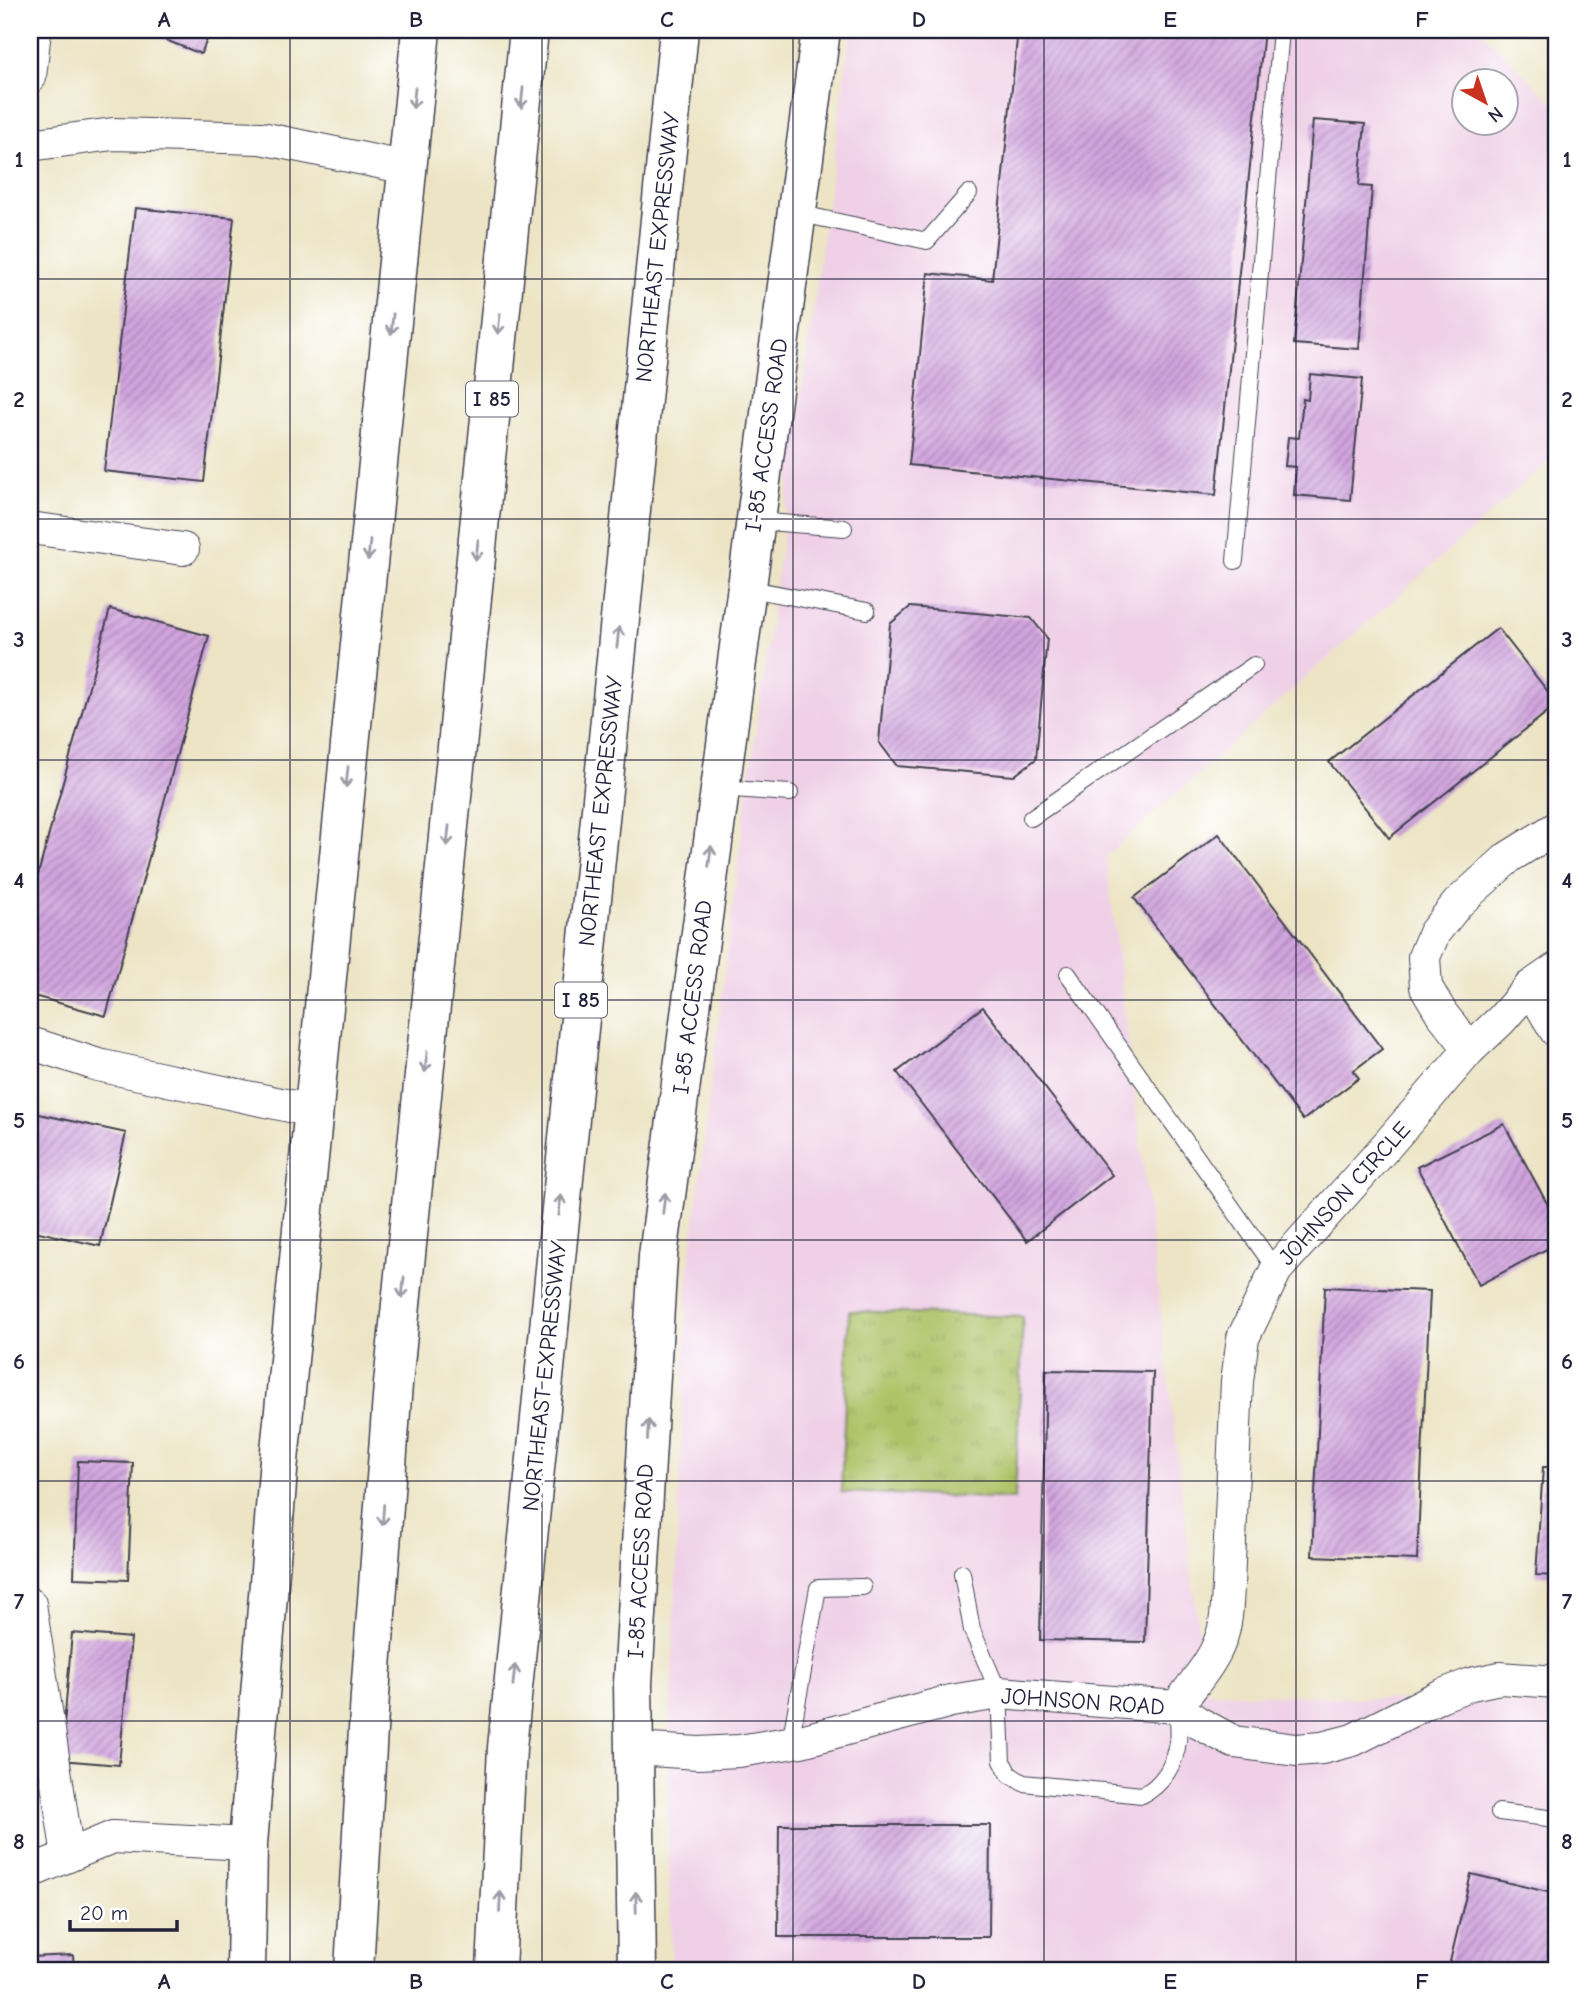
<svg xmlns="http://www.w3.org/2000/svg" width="1586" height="2000" viewBox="0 0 1586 2000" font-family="'Comic Neue',sans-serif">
	<defs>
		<pattern id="park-tufts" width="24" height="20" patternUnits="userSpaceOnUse" patternTransform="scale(1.75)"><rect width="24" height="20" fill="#aec367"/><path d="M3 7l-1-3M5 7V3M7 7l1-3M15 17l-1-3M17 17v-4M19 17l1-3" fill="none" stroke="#95a75a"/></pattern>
		<pattern id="building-hatch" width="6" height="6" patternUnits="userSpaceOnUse" patternTransform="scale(1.75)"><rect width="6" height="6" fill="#d1a4de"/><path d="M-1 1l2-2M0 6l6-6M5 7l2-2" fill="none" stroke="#a985b5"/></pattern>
	</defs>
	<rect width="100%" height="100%" fill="#fff"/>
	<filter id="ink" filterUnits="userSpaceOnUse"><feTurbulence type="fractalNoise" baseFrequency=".0143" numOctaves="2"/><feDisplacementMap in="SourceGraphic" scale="14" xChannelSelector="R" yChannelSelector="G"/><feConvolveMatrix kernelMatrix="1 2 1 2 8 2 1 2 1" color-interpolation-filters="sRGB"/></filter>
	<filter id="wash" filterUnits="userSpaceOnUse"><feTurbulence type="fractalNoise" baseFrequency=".00686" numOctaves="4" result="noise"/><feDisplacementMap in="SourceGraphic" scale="28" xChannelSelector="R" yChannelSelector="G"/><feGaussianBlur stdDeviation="1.57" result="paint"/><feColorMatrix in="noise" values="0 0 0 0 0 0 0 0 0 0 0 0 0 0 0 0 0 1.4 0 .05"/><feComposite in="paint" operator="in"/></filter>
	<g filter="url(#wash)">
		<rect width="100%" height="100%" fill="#ece4c4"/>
		<path fill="#efd0e7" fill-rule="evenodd" d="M851,30H1480L1556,106V455L1106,856L1206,1692L1556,1706V1970H672L667,1806L688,1277L736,879ZM1464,80H1506V122H1464Z"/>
		<polygon fill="url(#park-tufts)" stroke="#687251" stroke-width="2" points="849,1311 1023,1317 1015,1499 841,1492"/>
		<g id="blocks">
			<g fill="url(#building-hatch)">
				<polygon points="140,30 211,30 201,54"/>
				<polygon points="1018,30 1264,30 1216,495 909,465 928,273 992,280"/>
				<polygon points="1313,120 1365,124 1359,186 1372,187 1359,349 1294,344"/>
				<polygon points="135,208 234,218 204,482 104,471"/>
				<polygon points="1310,374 1362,379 1350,500 1294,495 1296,467 1285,466 1288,437 1299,438 1303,399 1308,400"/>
				<polygon points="910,607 1031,618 1047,638 1036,759 1014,776 897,766 879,742 890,624"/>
				<polygon points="110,609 209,636 106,1016 30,995 30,904"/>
				<polygon points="1498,628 1556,702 1556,705 1389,838 1329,762"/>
				<polygon points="1219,834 1382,1049 1353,1071 1359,1078 1303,1120 1134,898"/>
				<polygon points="983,1007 1112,1175 1027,1241 897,1072"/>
				<polygon points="30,1112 126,1133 100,1246 30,1230"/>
				<polygon points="1504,1124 1556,1220 1556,1244 1479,1285 1417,1167"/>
				<polygon points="1325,1287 1430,1291 1417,1560 1312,1556"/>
				<polygon points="1046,1370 1153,1372 1145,1642 1040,1640"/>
				<polygon points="78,1461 133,1463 128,1580 74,1578"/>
				<polygon points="1543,1467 1556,1467 1556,1576 1536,1575"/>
				<polygon points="72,1633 131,1638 119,1765 61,1760"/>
				<polygon points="779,1825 990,1825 989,1937 778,1937"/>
				<polygon points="1471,1874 1556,1894 1556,1970 1448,1970"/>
				<polygon points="73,1955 74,1970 30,1970 30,1957"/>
			</g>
		</g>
	</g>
	<g filter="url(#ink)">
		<use href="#blocks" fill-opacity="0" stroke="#403f50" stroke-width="2"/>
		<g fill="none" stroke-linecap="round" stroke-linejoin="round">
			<defs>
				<g id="service">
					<polyline points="797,213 927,241 969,193"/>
					<polyline points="755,521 844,528"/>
					<polyline points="1235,561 1281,30"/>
					<polyline points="746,588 867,611"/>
					<polyline points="719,788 790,793"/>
					<polyline points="1031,818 1254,665"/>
					<polyline points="1068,974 1276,1270"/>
					<path d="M962,1573L972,1630L999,1693L1002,1761L1009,1774L1023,1783L1142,1795C1162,1786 1176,1763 1178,1741C1180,1730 1177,1718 1177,1707"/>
					<polyline points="790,1743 818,1588 863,1587"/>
					<polyline points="1499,1812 1556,1819"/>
				</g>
				<g id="minor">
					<polyline points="30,77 35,30"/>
					<polyline points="30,145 113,134 261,138 408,168"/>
					<polyline points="30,528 183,549"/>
					<polyline points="1530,987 1556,1031"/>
					<polyline points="30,1043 98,1065 313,1111"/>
					<polyline points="1470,1049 1442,1014 1426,987 1424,957 1434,933 1458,903 1509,857 1556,828"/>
					<polyline points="30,1604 68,1856"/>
					<path d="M1177,1707C1190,1687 1212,1664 1220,1641C1227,1624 1227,1604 1228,1586L1237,1381L1243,1338L1276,1270L1388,1144L1470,1049L1501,1020L1530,987L1556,969"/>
					<polyline points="634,1749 698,1753 739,1751 801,1741 951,1701 999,1693 1177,1707 1197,1722 1234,1742 1296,1750 1322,1748 1353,1740 1440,1696 1471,1684 1500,1678 1556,1682"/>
					<polyline points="30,1872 113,1837 248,1844"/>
				</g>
				<g id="secondary">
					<polyline points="246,1970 248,1844 278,1471 421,30"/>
					<polyline points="637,1970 633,1683 658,1256 821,30"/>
				</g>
				<g id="motorway">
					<polyline points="354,1970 370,1695 393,1384 529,30"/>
					<polyline points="496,1970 507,1748 679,30"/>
				</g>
			</defs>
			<use href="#service" stroke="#403f50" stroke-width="18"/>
			<use href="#minor" stroke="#403f50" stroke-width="34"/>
			<use href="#secondary" stroke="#403f50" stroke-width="41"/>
			<use href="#motorway" stroke="#403f50" stroke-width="41"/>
			<use href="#service" stroke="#fff" stroke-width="16"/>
			<use href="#minor" stroke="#fff" stroke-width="32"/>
			<use href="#secondary" stroke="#fff" stroke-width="38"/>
			<use href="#motorway" stroke="#fff" stroke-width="38"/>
		</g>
		<defs><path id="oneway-shaft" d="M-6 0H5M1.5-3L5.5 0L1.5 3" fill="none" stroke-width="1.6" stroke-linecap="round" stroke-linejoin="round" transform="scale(1.75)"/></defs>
		<g stroke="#9c9ca7">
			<use href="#oneway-shaft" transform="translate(414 98) rotate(96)"/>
			<use href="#oneway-shaft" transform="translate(522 98) rotate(96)"/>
			<use href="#oneway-shaft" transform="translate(392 324) rotate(96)"/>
			<use href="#oneway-shaft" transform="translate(499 324) rotate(96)"/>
			<use href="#oneway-shaft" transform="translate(369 550) rotate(96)"/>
			<use href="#oneway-shaft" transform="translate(477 550) rotate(96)"/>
			<use href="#oneway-shaft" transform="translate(618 637) rotate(-84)"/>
			<use href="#oneway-shaft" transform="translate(347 777) rotate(96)"/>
			<use href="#oneway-shaft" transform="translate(448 836) rotate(96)"/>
			<use href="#oneway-shaft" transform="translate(710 856) rotate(-83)"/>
			<use href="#oneway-shaft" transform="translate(426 1062) rotate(96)"/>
			<use href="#oneway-shaft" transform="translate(664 1203) rotate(-83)"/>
			<use href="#oneway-shaft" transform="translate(560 1205) rotate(-84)"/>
			<use href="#oneway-shaft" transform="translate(403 1288) rotate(96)"/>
			<use href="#oneway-shaft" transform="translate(648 1430) rotate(-87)"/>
			<use href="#oneway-shaft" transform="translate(383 1515) rotate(94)"/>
			<use href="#oneway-shaft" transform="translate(514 1675) rotate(-84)"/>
			<use href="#oneway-shaft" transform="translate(500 1902) rotate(-87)"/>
			<use href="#oneway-shaft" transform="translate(636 1902) rotate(-91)"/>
		</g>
	</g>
	<path fill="none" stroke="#22223b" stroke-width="2" stroke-opacity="0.55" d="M290,30V1970M542,30V1970M793,30V1970M1044,30V1970M1296,30V1970M30,279H1556M30,519H1556M30,760H1556M30,1000H1556M30,1240H1556M30,1481H1556M30,1721H1556"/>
	<g text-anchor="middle" stroke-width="7" stroke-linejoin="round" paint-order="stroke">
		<g fill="#fff" stroke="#646476" stroke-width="2">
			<rect x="466" y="381.5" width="52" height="35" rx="5"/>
			<rect x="555" y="982.5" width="52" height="35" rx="5"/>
		</g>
		<g font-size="21" font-weight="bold" fill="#22223b">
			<text x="492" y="406">I 85</text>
			<text x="581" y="1007">I 85</text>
		</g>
		<g font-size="23" fill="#22223b" stroke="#fff">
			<text transform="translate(657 247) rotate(-84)" y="8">NORTHEAST EXPRESSWAY</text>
			<text transform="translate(766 435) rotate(-82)" y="8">I-85 ACCESS ROAD</text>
			<text transform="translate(600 811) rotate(-84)" y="8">NORTHEAST EXPRESSWAY</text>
			<text transform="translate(692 997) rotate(-83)" y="8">I-85 ACCESS ROAD</text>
			<text transform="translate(1344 1193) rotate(-48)" y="8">JOHNSON CIRCLE</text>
			<text transform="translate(544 1376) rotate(-84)" y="8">NORTHEAST EXPRESSWAY</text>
			<text transform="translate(640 1561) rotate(-87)" y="8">I-85 ACCESS ROAD</text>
			<text transform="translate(1083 1701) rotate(4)" y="8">JOHNSON ROAD</text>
		</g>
	</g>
	<rect width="1586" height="2000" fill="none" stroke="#fff" stroke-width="77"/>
	<g transform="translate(1485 102) rotate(140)"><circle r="33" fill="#ffffff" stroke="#a7a7b1" stroke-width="2"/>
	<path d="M0-5L12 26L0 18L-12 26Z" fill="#c8321e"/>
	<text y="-10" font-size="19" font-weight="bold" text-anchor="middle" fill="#22223b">N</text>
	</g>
	<path d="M70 1920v10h107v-10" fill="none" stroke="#22223b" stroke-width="3.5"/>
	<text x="80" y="1920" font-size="21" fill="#22223b" stroke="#ffffff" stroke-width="5" paint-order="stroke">20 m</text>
	<rect x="38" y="38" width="1510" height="1924" fill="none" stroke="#22223b" stroke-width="2.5"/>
	<g font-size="23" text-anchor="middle" font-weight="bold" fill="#22223b">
		<text x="164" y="27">A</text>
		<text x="416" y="27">B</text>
		<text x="667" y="27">C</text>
		<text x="919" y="27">D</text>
		<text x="1170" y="27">E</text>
		<text x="1422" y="27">F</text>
		<text x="19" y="167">1</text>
		<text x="1567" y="167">1</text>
		<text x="19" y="407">2</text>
		<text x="1567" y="407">2</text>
		<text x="19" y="647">3</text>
		<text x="1567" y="647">3</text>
		<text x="19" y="888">4</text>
		<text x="1567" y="888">4</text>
		<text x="19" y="1128">5</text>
		<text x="1567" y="1128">5</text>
		<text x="19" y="1369">6</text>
		<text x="1567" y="1369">6</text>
		<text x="19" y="1609">7</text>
		<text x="1567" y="1609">7</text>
		<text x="19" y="1849">8</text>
		<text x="1567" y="1849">8</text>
		<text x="164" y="1989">A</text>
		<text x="416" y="1989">B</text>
		<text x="667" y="1989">C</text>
		<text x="919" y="1989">D</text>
		<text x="1170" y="1989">E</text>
		<text x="1422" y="1989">F</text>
	</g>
</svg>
